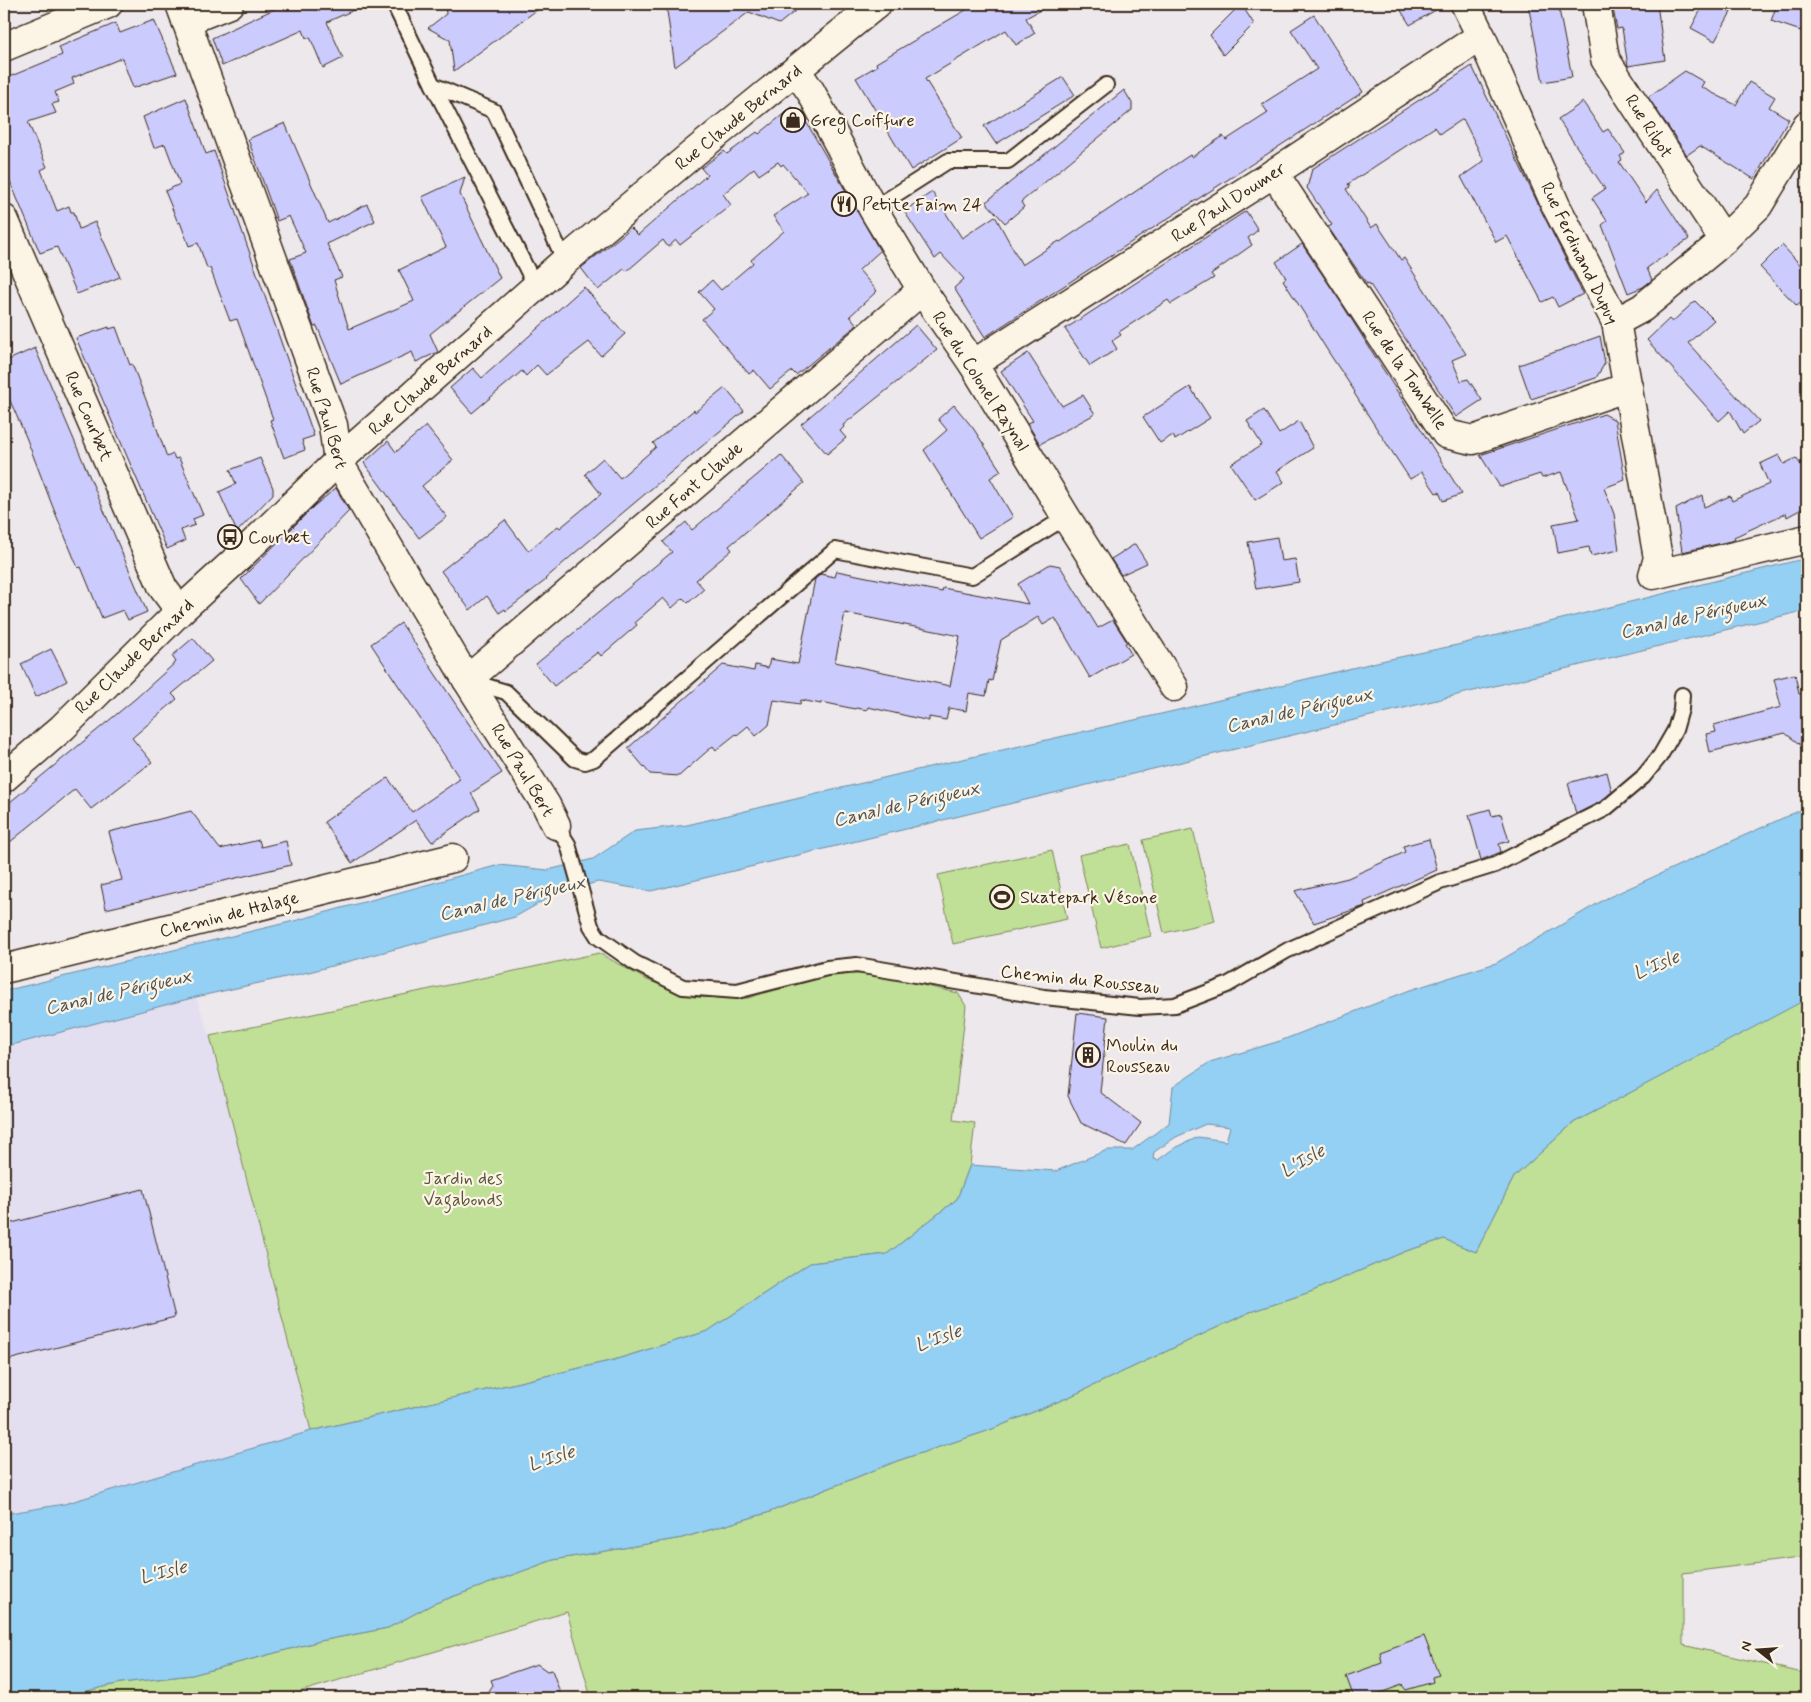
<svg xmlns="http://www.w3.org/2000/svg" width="1811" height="1702" viewBox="0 0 1811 1702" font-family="Mynerve,sans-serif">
	<rect width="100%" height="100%" fill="#ede8ec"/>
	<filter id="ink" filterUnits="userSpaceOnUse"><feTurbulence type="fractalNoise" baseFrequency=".02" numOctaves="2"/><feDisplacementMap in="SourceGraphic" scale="10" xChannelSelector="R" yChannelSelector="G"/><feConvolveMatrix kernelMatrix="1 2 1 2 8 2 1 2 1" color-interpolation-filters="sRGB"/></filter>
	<g filter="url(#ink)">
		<polygon fill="#e3dff1" points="196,997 210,1036 311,1431 64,1504 4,1514 4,1047"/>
		<g fill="#c0df97" stroke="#7e845a">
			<polygon points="1193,829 1215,921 1164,933 1143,840"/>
			<polygon points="1130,844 1151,936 1101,948 1079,855"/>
			<polygon points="1052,850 1067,919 953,944 938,875"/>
			<polygon points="599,953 647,980 693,997 748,998 805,980 838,973 876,975 958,993 966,1006 953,1120 975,1123 970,1165 957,1199 887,1254 810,1263 708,1331 614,1360 311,1431 210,1036"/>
			<polygon points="1807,998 1807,1557 1683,1573 1683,1645 1807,1674 1807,1698 591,1698 567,1612 279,1698 57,1698 121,1683 192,1675 320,1641 388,1628 433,1604 553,1560 682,1538 767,1513 897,1461 990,1430 1069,1397 1250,1312 1310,1292 1406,1251 1444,1239 1476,1252 1514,1177 1573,1123"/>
		</g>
		<g fill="#94cff4" stroke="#708d9e" fill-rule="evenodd">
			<polygon points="1807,558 1807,610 651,891 598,882 557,893 515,917 313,971 196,997 4,1047 4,991 298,920 499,865 548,870 593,859 635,831 687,825 954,761 1174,711 1381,661 1457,645"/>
			<path d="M1807,807V999L1573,1123L1514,1177L1476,1252L1444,1239L1406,1251L1310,1292L1250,1312L1069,1397L990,1430L897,1461L767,1513L682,1538L553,1560L433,1604L388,1628L320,1641L192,1675L121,1683L57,1698H4V1514L64,1504L311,1431L614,1360L708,1331L810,1263L887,1254L957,1199L970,1165L1056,1171L1107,1150H1132L1169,1123L1173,1087L1210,1062L1280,1041L1410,990L1496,963L1607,898ZM1206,1124L1230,1127L1226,1141L1198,1137L1173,1149L1158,1160L1153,1159L1154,1152L1176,1137Z"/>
		</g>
		<g fill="#cbcbfd" stroke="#3b2a1e" fill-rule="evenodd">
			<polygon points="285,4 367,4 327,22 343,58 323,68 310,37 306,38 303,30 222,66 212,38"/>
			<polygon points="445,4 545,4 454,71 450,40 428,28 446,14"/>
			<polygon points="666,4 804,4 779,24 749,12 675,67"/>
			<polygon points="976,4 1051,4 1026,18 1035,33 1016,45 1006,30 925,79 962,138 911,170 856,78 877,66 876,63"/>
			<polygon points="1241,4 1254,24 1223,55 1210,35"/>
			<polygon points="1397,4 1446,4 1410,25"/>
			<polygon points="1528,4 1558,4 1572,77 1543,82"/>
			<polygon points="1612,4 1657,4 1665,60 1628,66 1622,28 1617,29"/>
			<polygon points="1704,4 1716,4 1731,12 1715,41 1691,28"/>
			<polygon points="1777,4 1807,4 1807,11 1801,31 1771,21"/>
			<polygon points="1314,15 1363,92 985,337 954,288 964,279 941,254 935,259 904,211 932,192 962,238 995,216 1022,265 1059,241 1060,242 1190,155 1192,157 1223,136 1226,140 1268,113 1262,104 1317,69 1291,30"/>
			<polygon points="154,20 177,73 133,88 122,58 72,78 74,84 55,92 59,102 52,104 56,113 28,122 47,167 41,170 57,211 69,206 71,212 74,212 79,229 95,222 120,277 77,294 57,247 40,253 4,167 4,79 62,55 59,47 116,23 120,33"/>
			<polygon points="1472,66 1542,212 1583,294 1558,307 1553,297 1542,302 1507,236 1496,242 1461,177 1484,161 1463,119 1440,134 1435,127 1348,184 1350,187 1346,189 1371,228 1377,224 1401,260 1404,258 1466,354 1452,360 1461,381 1468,379 1482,400 1456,417 1369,283 1367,284 1328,227 1332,225 1307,188 1312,169"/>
			<polygon points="1685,71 1704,82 1701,87 1736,105 1749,82 1775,97 1769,107 1789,119 1754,179 1700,146 1687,155 1648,97"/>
			<polygon points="1063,77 1075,95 996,144 984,126"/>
			<polygon points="1124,90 1132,103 1132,110 1021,202 1024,207 1005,223 986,202"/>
			<polygon points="186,98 206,154 214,151 314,436 302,440 305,450 284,458 270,420 273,419 237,319 230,321 210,268 207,268 198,243 189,246 180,222 178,223 165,191 180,184 165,144 154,148 143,117"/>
			<polygon points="1583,102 1603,132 1608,129 1625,153 1620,156 1622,160 1619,162 1646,202 1657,190 1689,239 1647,268 1652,280 1643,287 1628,293 1602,225 1607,221 1592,198 1605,189 1558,119"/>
			<polygon points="792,107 800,111 880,251 859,270 877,291 850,316 857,325 796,375 792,371 770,389 754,370 749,374 702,319 714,309 699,292 712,280 721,290 753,263 751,260 784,231 773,216 808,193 783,164 781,166 778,162 759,175 754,168 723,194 731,205 680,245 676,240 668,247 663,240 627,271 624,269 598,290 581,268 631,228 638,235 707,175 701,168 724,151 727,154 757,132 759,134"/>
			<polygon points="285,123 328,223 367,204 375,221 327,244 342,277 334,280 349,329 414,301 399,270 446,247 422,197 465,177 460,194 500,278 430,334 438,352 416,362 412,352 341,384 317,326 314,327 290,259 306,253 289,216 277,221 248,139"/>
			<polygon points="1246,211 1258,230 1248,238 1252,245 1211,274 1214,278 1171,304 1168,300 1119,332 1121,335 1112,341 1117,349 1090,366 1065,329"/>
			<polygon points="1302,244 1340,301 1462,494 1443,501 1439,492 1436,493 1422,472 1410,479 1377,429 1354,393 1355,392 1329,353 1283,280 1286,278 1276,262"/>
			<polygon points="1782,245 1807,272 1807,297 1797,306 1760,267"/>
			<polygon points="584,287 625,334 601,356 589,342 546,375 537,365 526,376 522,371 472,413 450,388 473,368 482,378"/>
			<polygon points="1695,301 1714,320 1688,343 1759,421 1743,434 1730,411 1719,421 1647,340 1669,319 1672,322"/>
			<polygon points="916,325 937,350 843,425 844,427 840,431 846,438 827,454 801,424"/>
			<polygon points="109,327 109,329 116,327 130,365 132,364 152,415 167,457 173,454 175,459 179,458 203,515 193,519 195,525 181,530 185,541 167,549 76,338"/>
			<polygon points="1600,336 1605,363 1596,378 1531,399 1519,365"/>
			<polygon points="35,348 147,612 128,620 123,610 102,618 81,567 78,568 52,505 26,437 4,387 4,362"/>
			<polygon points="1028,353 1062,406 1083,395 1095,414 1040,444 1027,423 1033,421 1001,371"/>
			<polygon points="1190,387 1210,418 1175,440 1173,435 1160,443 1143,417"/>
			<polygon points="725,388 744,411 576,552 545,579 546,580 506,611 505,609 499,613 487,596 470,610 441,571 505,520 528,551 558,526 560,528 601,494 585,474 603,458 620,478 656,447 653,443 694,410 695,412"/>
			<polygon points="954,405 973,428 1001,471 990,478 1013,517 979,538 924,450 947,430 938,419"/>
			<polygon points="1264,410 1279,434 1299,421 1313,448 1277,471 1284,482 1255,500 1231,464 1262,445 1247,421"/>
			<polygon points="1604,414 1615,420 1625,480 1604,488 1614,514 1619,550 1591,556 1589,547 1558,553 1553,524 1579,519 1561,472 1542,478 1540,474 1500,487 1480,455"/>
			<polygon points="426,426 453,460 422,486 447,517 419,538 364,463 388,441 396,452"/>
			<polygon points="781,455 804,483 729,546 732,550 696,580 704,589 688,603 683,598 672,608 663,598 635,622 637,625 601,656 598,652 554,686 536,664 672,552 663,542 686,522 692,530"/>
			<polygon points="1779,455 1784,464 1796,458 1807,473 1807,506 1787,517 1786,513 1734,537 1735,540 1682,552 1676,509 1702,495 1704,507 1730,496 1732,501 1769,484 1760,464"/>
			<polygon points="260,458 273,488 273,494 237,532 219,492 236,484 230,470"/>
			<polygon points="336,488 349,511 259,604 241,579 314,506"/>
			<polygon points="1277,537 1281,561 1295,559 1299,582 1256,589 1248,542"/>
			<polygon points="1135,544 1147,563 1121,575 1111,559"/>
			<path d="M1050,564L1060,566L1098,628L1113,620L1127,642L1125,643L1131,654L1090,678L1055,618L1043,625L1038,617L1001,640L992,681L989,680L986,696L969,693L966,711L949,708L946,720L929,717V721L868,707L867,710L856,708L855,709L821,702V704L801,700L800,704L774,700L769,725L756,736L748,726L737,735L736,734L716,750L713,746L679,776L650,774L628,748L723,665L754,671L755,665L768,668L770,659L798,664L815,579L821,574L835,577L837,571L942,592L943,588L1028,604L1018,584ZM845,613L960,636L950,686L835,662Z"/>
			<polygon points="401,623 502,773 471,793 480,809 432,842 416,820 352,863 324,822 388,778 412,812 460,779 371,644"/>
			<polygon points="193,638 212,661 172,694 177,699 132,738 152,762 91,809 75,789 4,847 4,807 135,699 176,662 172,656"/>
			<polygon points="51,649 67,681 36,697 21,664"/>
			<polygon points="1795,674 1799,694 1807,692 1807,729 1803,730 1807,750 1785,733 1710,752 1706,734 1716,732 1714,725 1781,707 1774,679"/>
			<polygon points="1607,772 1612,792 1600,802 1576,814 1568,783"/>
			<polygon points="1490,809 1492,816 1501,814 1509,841 1499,844 1501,852 1481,860 1469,815"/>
			<polygon points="191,811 220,849 259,840 261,847 286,841 291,865 106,909 101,885 122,880 109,832"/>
			<polygon points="1429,839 1437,870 1364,902 1365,906 1314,923 1295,891 1348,878 1405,852 1403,846"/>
			<polygon points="1077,1013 1108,1017 1100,1092 1141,1123 1126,1145 1081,1123 1068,1096"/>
			<polygon points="143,1189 175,1317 4,1361 4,1225"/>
			<polygon points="1424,1636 1439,1675 1432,1677 1433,1682 1406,1690 1402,1685 1366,1698 1354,1698 1346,1676 1382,1663 1380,1652"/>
			<polygon points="537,1664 547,1671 552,1670 562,1698 484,1698 493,1685 491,1680"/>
		</g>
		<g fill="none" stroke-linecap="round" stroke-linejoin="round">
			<defs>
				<g id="lane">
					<polyline points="394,4 433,85 536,287"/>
					<polyline points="433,85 494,111 565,261"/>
					<polyline points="873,209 948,161 1008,161 1106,85"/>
					<polyline points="469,681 506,692 575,759 585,762 594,759 835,550 972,576 1066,517"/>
					<polyline points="556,825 568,844 591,926 598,937 635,963 683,987 737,991 827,968 857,965 1044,997 1140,1007 1175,1005 1227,985 1288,950 1440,882 1495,865 1605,809 1643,777 1660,756 1675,730 1681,709 1682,695"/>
				</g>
				<g id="street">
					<polyline points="180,4 333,425 338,461 467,680 546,805 556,825"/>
					<polyline points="1465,4 1481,36 1556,206 1616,322 1658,558 1653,575 1807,539"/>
					<polyline points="1596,4 1605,59 1724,240"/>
					<polyline points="186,21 229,4"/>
					<polyline points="4,47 108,4"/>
					<polyline points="796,70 811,92 873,209 922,290 973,364 1066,517 1174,687"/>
					<polyline points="1274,173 1446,434 1473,440 1628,387"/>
					<polyline points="4,219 163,588 180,611"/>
					<polyline points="1616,322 1642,308 1715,248 1758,206 1807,125"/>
					<polyline points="973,364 1274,173 1481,36"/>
					<polyline points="467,680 922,290"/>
					<polyline points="4,969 453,858"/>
				</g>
				<polyline id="secondary" points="4,778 62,728 180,611 238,558 338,461 565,261 696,151 877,4"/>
			</defs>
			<use href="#lane" stroke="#3b2a1e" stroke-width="18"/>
			<use href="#street" stroke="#3b2a1e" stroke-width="31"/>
			<use href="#secondary" stroke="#3b2a1e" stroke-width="31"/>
			<use href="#lane" stroke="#fcf5e5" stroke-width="14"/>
			<use href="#street" stroke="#fcf5e5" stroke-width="28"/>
			<use href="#secondary" stroke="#fcf5e5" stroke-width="28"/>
		</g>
	</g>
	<defs>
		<symbol id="shop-ring" viewBox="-11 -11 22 22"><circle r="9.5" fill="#fcf5e5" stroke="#3b2a1e" stroke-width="1.5"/><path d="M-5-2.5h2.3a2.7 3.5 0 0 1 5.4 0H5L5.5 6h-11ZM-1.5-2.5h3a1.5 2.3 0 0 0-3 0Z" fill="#3b2a1e"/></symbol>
		<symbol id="restaurant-ring" viewBox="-11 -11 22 22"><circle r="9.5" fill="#fcf5e5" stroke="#3b2a1e" stroke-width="1.5"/><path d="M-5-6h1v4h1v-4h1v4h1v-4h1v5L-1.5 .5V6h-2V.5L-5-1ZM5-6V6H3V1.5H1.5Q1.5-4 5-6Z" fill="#3b2a1e"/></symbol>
		<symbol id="bus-ring" viewBox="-11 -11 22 22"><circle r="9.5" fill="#fcf5e5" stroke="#3b2a1e" stroke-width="1.5"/><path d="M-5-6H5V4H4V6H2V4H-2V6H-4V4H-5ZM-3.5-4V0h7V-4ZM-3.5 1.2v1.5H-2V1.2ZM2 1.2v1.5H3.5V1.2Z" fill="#3b2a1e"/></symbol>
		<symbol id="stadium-ring" viewBox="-11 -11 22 22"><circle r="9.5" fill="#fcf5e5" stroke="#3b2a1e" stroke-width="1.5"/><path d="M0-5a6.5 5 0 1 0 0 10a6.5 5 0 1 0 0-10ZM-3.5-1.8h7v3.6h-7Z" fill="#3b2a1e"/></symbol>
		<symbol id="building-ring" viewBox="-11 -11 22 22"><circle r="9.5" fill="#fcf5e5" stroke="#3b2a1e" stroke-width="1.5"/><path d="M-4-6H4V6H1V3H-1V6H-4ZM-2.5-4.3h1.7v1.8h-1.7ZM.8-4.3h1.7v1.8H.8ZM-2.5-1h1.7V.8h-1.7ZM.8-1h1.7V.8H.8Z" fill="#3b2a1e"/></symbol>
	</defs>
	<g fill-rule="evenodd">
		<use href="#shop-ring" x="779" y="106" width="28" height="28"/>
		<use href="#restaurant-ring" x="830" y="190" width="28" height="28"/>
		<use href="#bus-ring" x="216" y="523" width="28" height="28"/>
		<use href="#stadium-ring" x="988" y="883" width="28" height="28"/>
		<use href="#building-ring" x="1074" y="1041" width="28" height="28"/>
	</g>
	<g text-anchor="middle" stroke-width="4.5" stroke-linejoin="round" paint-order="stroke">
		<g font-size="18" fill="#3b2a1e" stroke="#fcf5e5">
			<text transform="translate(738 117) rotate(-39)" y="6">Rue Claude Bernard</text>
			<text transform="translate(1649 126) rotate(57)" y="6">Rue Ribot</text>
			<text transform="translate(1228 202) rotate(-33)" y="6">Rue Paul Doumer</text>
			<text transform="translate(1580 253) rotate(64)" y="6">Rue Ferdinand Dupuy</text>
			<text transform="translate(1405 370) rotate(56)" y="6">Rue de la Tombelle</text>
			<text transform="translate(430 380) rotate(-41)" y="6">Rue Claude Bernard</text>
			<text transform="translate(981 381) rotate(57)" y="6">Rue du Colonel Raynal</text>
			<text transform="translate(89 416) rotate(67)" y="6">Rue Courbet</text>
			<text transform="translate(327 418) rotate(73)" y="6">Rue Paul Bert</text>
			<text transform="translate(694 485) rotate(-41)" y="6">Rue Font Claude</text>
			<text transform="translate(134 656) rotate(-44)" y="6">Rue Claude Bernard</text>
			<text transform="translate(523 770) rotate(59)" y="6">Rue Paul Bert</text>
			<text transform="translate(229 914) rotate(-14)" y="6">Chemin de Halage</text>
			<text transform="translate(1080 979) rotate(6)" y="6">Chemin du Rousseau</text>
		</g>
		<g font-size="18" fill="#3b2a1e" stroke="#fcf5e5" text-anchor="start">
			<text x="810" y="126">Greg Coiffure</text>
			<text x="862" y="210">Petite Faim 24</text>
			<text x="248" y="543">Courbet</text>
			<text x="1020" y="903">Skatepark Vésone</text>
			<text x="1106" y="1051">Moulin du<tspan x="1106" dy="21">Rousseau</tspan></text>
		</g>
		<g font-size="18" fill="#5c573c" stroke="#fcf5e5">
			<text x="463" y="1184">Jardin des<tspan x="463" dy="21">Vagabonds</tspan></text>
		</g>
		<g font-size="19" font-style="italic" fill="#515354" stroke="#fcf5e5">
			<text transform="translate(1693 615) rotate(-13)" y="7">Canal de Périgueux</text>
			<text transform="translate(1299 709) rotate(-13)" y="7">Canal de Périgueux</text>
			<text transform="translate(906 803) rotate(-13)" y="7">Canal de Périgueux</text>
			<text transform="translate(512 897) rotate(-13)" y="7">Canal de Périgueux</text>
			<text transform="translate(1656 964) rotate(-23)" y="7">L'Isle</text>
			<text transform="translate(118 991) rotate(-13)" y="7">Canal de Périgueux</text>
			<text transform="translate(1302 1160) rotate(-30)" y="7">L'Isle</text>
			<text transform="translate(938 1337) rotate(-20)" y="7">L'Isle</text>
			<text transform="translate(551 1457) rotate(-18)" y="7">L'Isle</text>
			<text transform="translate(163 1571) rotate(-14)" y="7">L'Isle</text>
		</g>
	</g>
	<rect width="1811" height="1702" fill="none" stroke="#fcf5e5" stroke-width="20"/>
	<rect x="10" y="10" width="1791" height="1682" fill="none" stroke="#3b2a1e" stroke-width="2" filter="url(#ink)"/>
	<g transform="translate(1758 1650) rotate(287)" stroke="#fcf5e5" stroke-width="4" paint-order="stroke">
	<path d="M0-4L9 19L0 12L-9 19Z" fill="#3b2a1e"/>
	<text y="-8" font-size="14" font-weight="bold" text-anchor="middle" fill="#3b2a1e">N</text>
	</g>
</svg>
